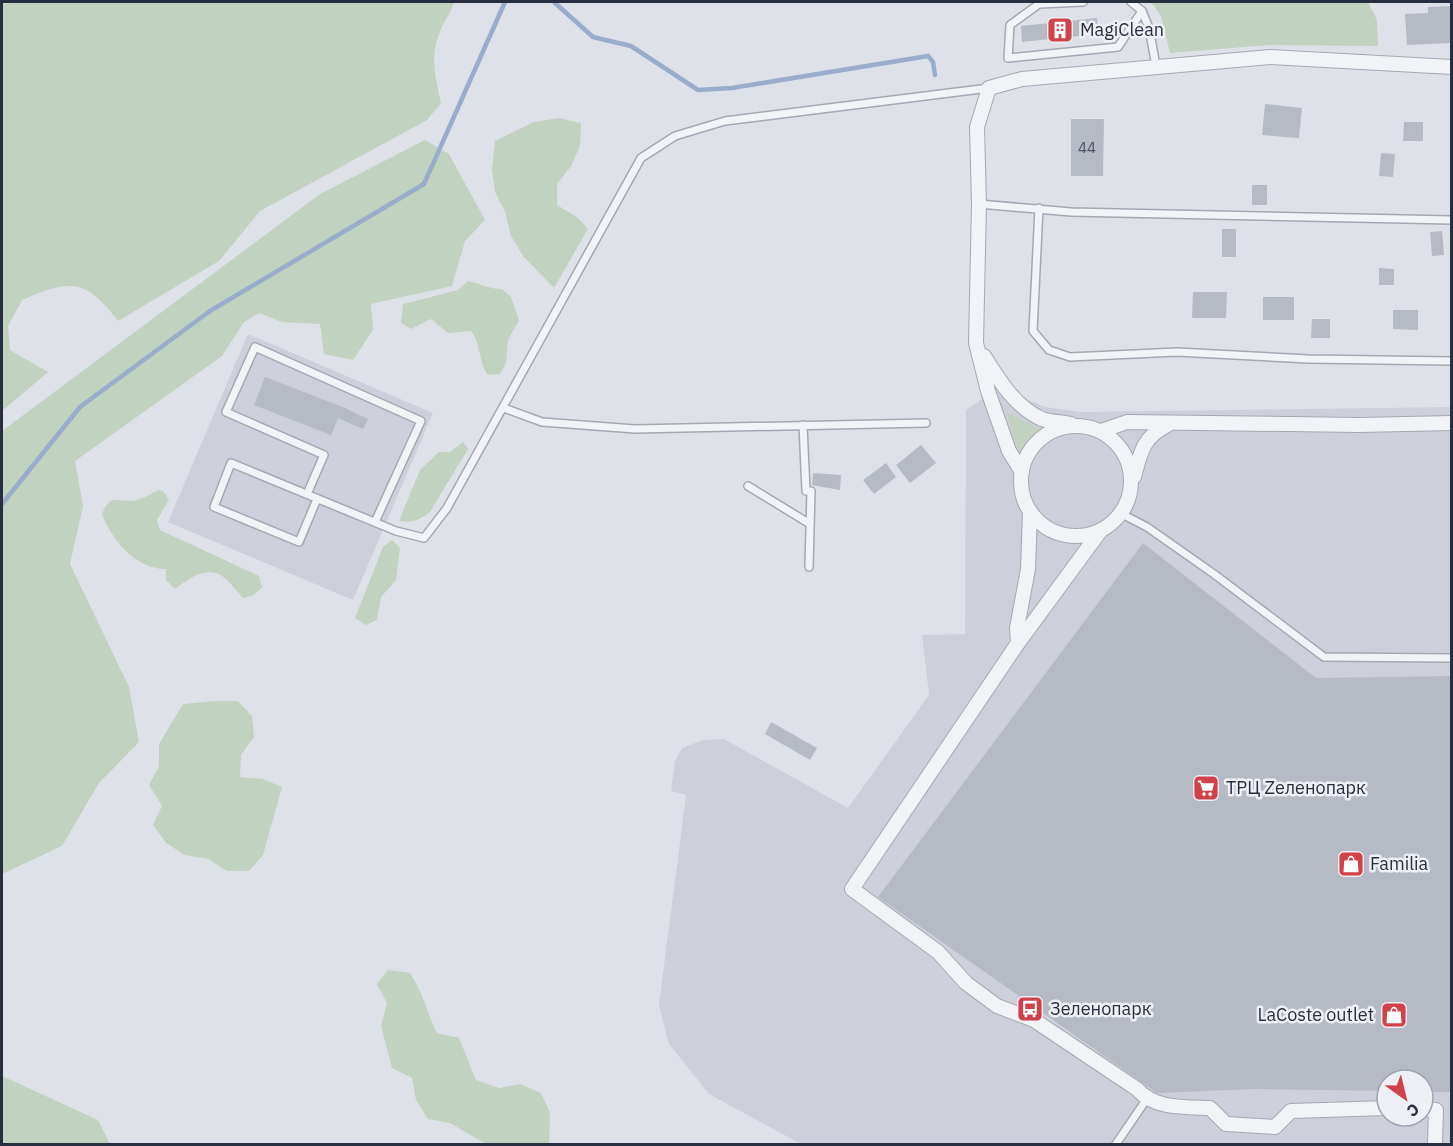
<svg xmlns="http://www.w3.org/2000/svg" width="1453" height="1146" viewBox="0 0 1453 1146" font-family="'IBM Plex Sans',sans-serif">
	<rect width="100%" height="100%" fill="#dfe1e8"/>
	<g fill="#cdd0da" fill-rule="evenodd">
		<polygon points="248,334 433,413 353,600 168,522"/>
		<path d="M1007,382L1021,397L1045,407L1081,412L1451,407V1144H801L709,1094L669,1044L659,1005L686,795L671,791L675,761L682,748L703,740L724,739L848,808L929,695L922,635L965,634L966,410ZM1387,1080H1423V1116H1387Z"/>
	</g>
	<g fill="#c2d2c0">
		<path d="M2,2H454C451,13 444,21 440,32C429,56 436,79 441,103L427,120L260,211L219,261L118,321C86,278 69,279 22,300L8,326L10,350L48,372L2,411Z"/>
		<polygon points="1151,2 1368,2 1377,20 1378,46 1269,45 1170,53 1161,16"/>
		<polygon points="559,118 581,123 580,146 571,166 557,184 557,205 577,217 588,229 554,288 523,256 511,236 505,212 495,192 492,169 495,141 534,122"/>
		<polygon points="425,140 449,154 485,220 465,241 452,286 371,304 373,330 353,360 324,354 320,324 282,322 259,313 244,322 222,356 75,461 83,506 70,564 129,687 139,742 99,783 62,846 2,874 2,431 320,194"/>
		<path d="M468,281C481,284 489,289 502,289L511,297L519,320L508,340L506,363L500,374L488,375C478,362 482,346 471,331L448,333L431,319L411,329L401,323L403,304L458,290Z"/>
		<polygon points="1006,412 1041,429 1019,453"/>
		<path d="M463,442L468,449L430,512C420,520 412,523 399,521L420,470L439,452H450Z"/>
		<path d="M159,490L163,491L169,500L157,520L160,530L259,576L262,587L254,595L243,598C237,592 233,585 227,580C210,563 189,578 175,589L166,580V569C135,569 112,540 102,514C111,491 119,504 137,500C144,498 152,493 159,490Z"/>
		<polygon points="392,540 400,548 396,580 381,597 377,620 366,625 355,618 383,547"/>
		<polygon points="215,701 238,701 252,716 254,737 241,755 240,777 263,779 282,787 263,855 249,871 227,871 208,859 185,855 166,843 153,825 162,806 149,785 159,766 159,744 183,704"/>
		<path d="M388,970L410,973C423,992 427,1013 437,1033L459,1038L476,1080L499,1088L520,1084L541,1093L550,1113L549,1144H486L450,1123L428,1119L416,1100L412,1078L392,1068L381,1026L387,1003L377,984Z"/>
		<polygon points="2,1076 98,1120 110,1144 2,1144"/>
	</g>
	<g fill="none" stroke-linecap="round" stroke-linejoin="round">
		<g stroke="#99acc9" stroke-width="4.5">
			<polyline points="554,2 593,37 631,46 698,90 732,88 928,56 933,62 935,75"/>
			<polyline points="2,504 80,407 210,311 424,184 505,2"/>
		</g>
	</g>
	<g fill="#b6bac5">
		<polygon points="1452,6 1452,43 1407,45 1405,14 1428,13 1428,7"/>
		<polygon points="1097,18 1098,34 1022,42 1021,26"/>
		<polygon points="1265,104 1302,108 1299,138 1262,135"/>
		<polygon points="1071,119 1104,119 1103,176 1071,176"/>
		<polygon points="1404,122 1423,122 1423,141 1403,141"/>
		<polygon points="1381,153 1395,154 1393,177 1379,176"/>
		<rect x="1252" y="185" width="15" height="20"/>
		<rect x="1222" y="229" width="14" height="28"/>
		<polygon points="1442,231 1444,255 1432,256 1430,232"/>
		<polygon points="1379,268 1394,269 1394,285 1379,285"/>
		<polygon points="1193,292 1227,292 1226,318 1192,318"/>
		<rect x="1263" y="297" width="31" height="23"/>
		<polygon points="1393,310 1418,310 1418,330 1393,329"/>
		<polygon points="1312,319 1330,319 1330,338 1311,338"/>
		<polygon points="265,377 345,408 368,419 363,429 338,418 331,435 254,405"/>
		<polygon points="921,445 936,463 910,483 896,465"/>
		<polygon points="886,463 896,477 874,494 863,480"/>
		<polygon points="813,473 841,475 840,490 812,485"/>
		<polygon points="1143,543 1316,678 1452,676 1452,1092 1423,1092 1423,1080 1387,1080 1387,1091 1255,1089 1157,1093 878,897"/>
		<polygon points="771,722 817,748 810,760 765,734"/>
	</g>
	<g fill="none" stroke-linecap="round" stroke-linejoin="round">
		<defs>
			<g id="lane">
				<polyline points="1083,2 1039,4 1010,25 1008,58 1118,47 1142,11 1131,2"/>
				<polyline points="1142,11 1149,28 1156,66"/>
				<polyline points="979,204 1071,212 1452,220"/>
				<polyline points="1039,208 1033,331 1049,350 1070,357 1177,352 1308,359 1452,361"/>
				<polyline points="504,408 542,422 635,429 926,423"/>
				<polyline points="803,425 806,491 811,491 809,567"/>
				<polyline points="748,486 810,524"/>
				<polyline points="307,494 324,455 226,412 255,347 421,421 375,522"/>
				<polyline points="317,499 299,542 214,507 231,463 396,531 424,538 447,508 641,158 675,136 725,121 989,88"/>
				<polyline points="1120,513 1147,527 1214,574 1324,657 1452,658"/>
				<polyline points="1116,1144 1146,1100"/>
			</g>
			<g id="street">
				<path d="M984,356C998,379 1016,408 1042,419C1050,422 1062,422 1071,424"/>
				<circle cx="1076" cy="481" r="55"/>
				<polyline points="1101,431 1127,422 1359,425 1452,423"/>
				<polyline points="1022,472 1009,451 988,391 976,343 979,204 977,127 989,88 1022,79 1270,57 1452,67"/>
				<path d="M1134,477C1141,451 1143,437 1169,424"/>
				<path d="M1101,530L1018,643L852,889L938,952L966,983L997,1006L1034,1020L1137,1089C1154,1109 1184,1107 1210,1108L1226,1124L1275,1127L1291,1111L1387,1108"/>
				<polyline points="1018,643 1017,628 1028,569 1030,512"/>
				<polyline points="1423,1109 1436,1110 1435,1144"/>
			</g>
		</defs>
		<use href="#lane" stroke="#a4a8b2" stroke-width="10"/>
		<use href="#street" stroke="#a4a8b2" stroke-width="16"/>
		<use href="#lane" stroke="#f1f3f6" stroke-width="7"/>
		<use href="#street" stroke="#f1f3f6" stroke-width="14"/>
	</g>
	<defs>
		<symbol id="building-square" viewBox="-11 -11 22 22"><rect x="-9" y="-9" width="18" height="18" rx="4" fill="#d04149" stroke="#eef0f6"/><path d="M-4-6H4V6H1V3H-1V6H-4ZM-2.5-4.3h1.7v1.8h-1.7ZM.8-4.3h1.7v1.8H.8ZM-2.5-1h1.7V.8h-1.7ZM.8-1h1.7V.8H.8Z" fill="#fff"/></symbol>
		<symbol id="supermarket-square" viewBox="-11 -11 22 22"><rect x="-9" y="-9" width="18" height="18" rx="4" fill="#d04149" stroke="#eef0f6"/><path d="M-6-5.5h2.5l.6 2H6L4.5 2H-2.5L-4.4-4H-6ZM-1.5 3.2a1.3 1.3 0 1 0 .1 0ZM3 3.2a1.3 1.3 0 1 0 .1 0Z" fill="#fff"/></symbol>
		<symbol id="shop-square" viewBox="-11 -11 22 22"><rect x="-9" y="-9" width="18" height="18" rx="4" fill="#d04149" stroke="#eef0f6"/><path d="M-5-2.5h2.3a2.7 3.5 0 0 1 5.4 0H5L5.5 6h-11ZM-1.5-2.5h3a1.5 2.3 0 0 0-3 0Z" fill="#fff"/></symbol>
		<symbol id="bus-square" viewBox="-11 -11 22 22"><rect x="-9" y="-9" width="18" height="18" rx="4" fill="#d04149" stroke="#eef0f6"/><path d="M-5-6H5V4H4V6H2V4H-2V6H-4V4H-5ZM-3.5-4V0h7V-4ZM-3.5 1.2v1.5H-2V1.2ZM2 1.2v1.5H3.5V1.2Z" fill="#fff"/></symbol>
	</defs>
	<g fill-rule="evenodd">
		<use href="#building-square" x="1045" y="15" width="30" height="30"/>
		<use href="#supermarket-square" x="1191" y="773" width="30" height="30"/>
		<use href="#shop-square" x="1336" y="849" width="30" height="30"/>
		<use href="#bus-square" x="1015" y="994" width="30" height="30"/>
		<use href="#shop-square" x="1379" y="1000" width="30" height="30"/>
	</g>
	<g text-anchor="middle" stroke-width="5" stroke-linejoin="round" paint-order="stroke">
		<g font-size="15" fill="#4b5160">
			<text x="1087" y="153">44</text>
		</g>
		<g font-size="18" fill="#272e3f" stroke="#eef0f6" text-anchor="start">
			<text x="1080" y="36">MagiClean</text>
			<text x="1226" y="794">ТРЦ Zеленопарк</text>
			<text x="1370" y="870">Familia</text>
			<text x="1050" y="1015">Зеленопарк</text>
			<text x="1374" y="1021" text-anchor="end">LaCoste outlet</text>
		</g>
	</g>
	<rect width="1453" height="1146" fill="none" stroke="#272e3f" stroke-width="6"/>
	<g transform="translate(1405 1098) rotate(146)"><circle r="28" fill="#eef0f6" stroke="#9ea2ad" stroke-width="1.5"/>
	<path d="M0-4.5L10 22L0 15L-10 22Z" fill="#d04149"/>
	<text y="-9" font-size="16" font-weight="bold" text-anchor="middle" fill="#272e3f">С</text>
	</g>
</svg>
